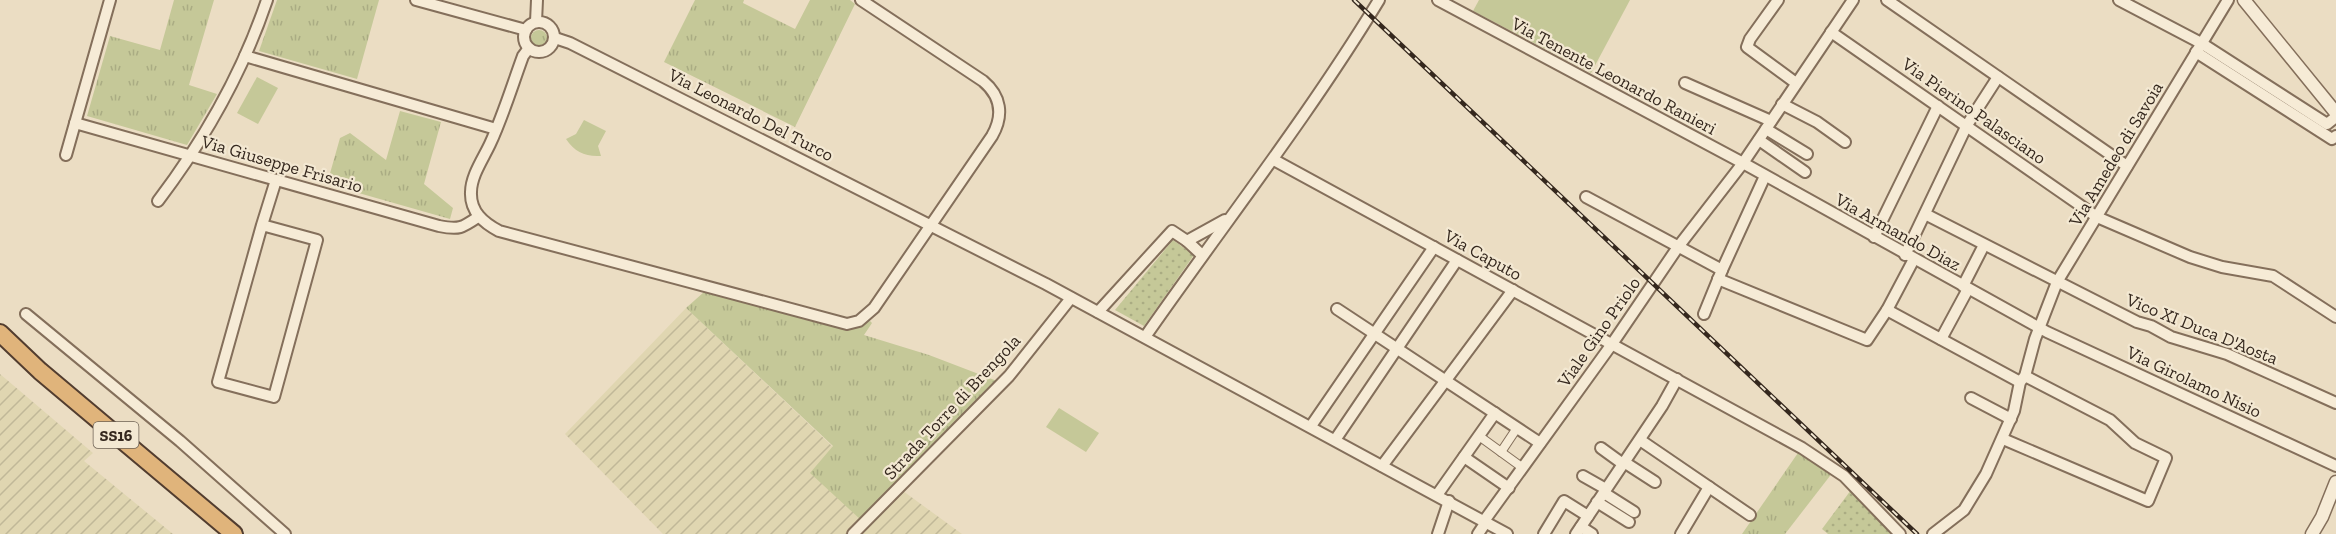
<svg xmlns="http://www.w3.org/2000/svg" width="2336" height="534" viewBox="0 0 2336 534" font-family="'Zilla Slab',serif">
	<defs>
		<pattern id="farmland-furrows" width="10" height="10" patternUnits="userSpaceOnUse" patternTransform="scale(1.5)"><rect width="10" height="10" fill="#e0d6b1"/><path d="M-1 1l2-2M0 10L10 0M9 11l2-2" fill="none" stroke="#c1b898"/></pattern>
		<pattern id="grass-tufts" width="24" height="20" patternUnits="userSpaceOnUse" patternTransform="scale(1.5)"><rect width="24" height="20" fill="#c5c898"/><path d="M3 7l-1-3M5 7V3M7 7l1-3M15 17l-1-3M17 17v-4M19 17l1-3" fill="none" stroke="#aaac83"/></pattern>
		<pattern id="park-dots" width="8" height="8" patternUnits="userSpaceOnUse" patternTransform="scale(1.5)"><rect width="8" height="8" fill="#c5c898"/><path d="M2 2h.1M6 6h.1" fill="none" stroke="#aaac83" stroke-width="1.8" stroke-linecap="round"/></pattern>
	</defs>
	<rect width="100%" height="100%" fill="#ebddc3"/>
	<g fill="url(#farmland-furrows)">
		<polygon points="686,308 833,447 861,520 847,534 663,534 565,434"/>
		<polygon points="0,374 93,453 84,461 173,534 0,534"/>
		<polygon points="903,491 962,534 862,534"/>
	</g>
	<g fill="url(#grass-tufts)">
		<polygon points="174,0 214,0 189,85 217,94 187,145 87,116 110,36 160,50"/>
		<polygon points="277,0 379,0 357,79 259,51"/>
		<polygon points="695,0 744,0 743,3 795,29 810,0 850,0 855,4 795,127 664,62"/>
		<circle cx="539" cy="38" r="8"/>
		<polygon points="400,111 441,122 424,184 453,208 450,219 327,184 340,138 350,133 386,160"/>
		<polygon points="704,292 839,328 857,327 870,321 872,323 864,335 929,355 997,381 861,520 810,473 833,446 686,308"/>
		<polygon points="1800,450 1833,472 1785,534 1742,534"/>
	</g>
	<g fill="url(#park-dots)">
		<polygon points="1173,240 1194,255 1144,326 1115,310"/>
		<polygon points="1851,490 1895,534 1828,534 1822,529"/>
	</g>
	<g fill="#c5c898">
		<polygon points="1479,0 1630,0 1591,73 1473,11"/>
		<polygon points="257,77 278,88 258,124 237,113"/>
		<path d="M584,120L606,131L598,146L601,156C585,157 575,152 566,139L576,134Z"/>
		<polygon points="1059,408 1099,433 1086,452 1046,427"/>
	</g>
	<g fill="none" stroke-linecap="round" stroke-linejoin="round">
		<defs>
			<g id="pedestrian">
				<polyline points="1479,436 1523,468"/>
				<polyline points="1501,452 1517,428"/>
			</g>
			<g id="minor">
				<polyline points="416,0 526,30"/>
				<polyline points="1438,0 1743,163 2047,332 2336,466"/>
				<polyline points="1778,0 1750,39 1747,47 1796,83"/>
				<polyline points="1887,0 2127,166"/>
				<polyline points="2119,0 2201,43 2327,124 2336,117"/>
				<circle cx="539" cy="37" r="15"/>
				<polyline points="536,22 537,0"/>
				<polyline points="1831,32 2097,217 2190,257 2222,267 2273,276 2336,317"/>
				<polyline points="555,38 570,43 1046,284 1507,534"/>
				<path d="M529,48L523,56C512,86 503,116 490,144C483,159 471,176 471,192C470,212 484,223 499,231L847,324L859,321L874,308L992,136C1004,115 1001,96 983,81L861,0"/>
				<polyline points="2196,52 2332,139 2336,136"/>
				<polyline points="245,56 496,129"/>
				<polyline points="1685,83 1771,121"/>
				<polyline points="1782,104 1817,122 1845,142"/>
				<path d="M75,123L439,226C459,230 462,228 478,217"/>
				<polyline points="1766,129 1807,154"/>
				<polyline points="1759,140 1805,172"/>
				<polyline points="66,155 110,0"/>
				<polyline points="1274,160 1802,448 1844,476 1900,534"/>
				<polyline points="1586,197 1722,270 1704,314"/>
				<path d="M158,201C205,139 242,74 267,0"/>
				<polyline points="1925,214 2137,322 2151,326 2171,337 2227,354 2336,403"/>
				<polyline points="262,225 317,240 274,397 218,382 262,225 276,180"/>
				<polyline points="1874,237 1938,106"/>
				<polyline points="1187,241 1225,220"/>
				<polyline points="1905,255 1967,125 1998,77"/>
				<polyline points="1722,270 1765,176"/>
				<polyline points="1718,279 1867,340 1887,310 1914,259"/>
				<polyline points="1963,286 1984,245"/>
				<polyline points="1337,309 1540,443"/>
				<polyline points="1887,310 2020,382"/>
				<polyline points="1098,312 1172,231 1187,241 1202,255"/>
				<polyline points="26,314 180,441 285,534"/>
				<path d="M1145,337C1223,225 1308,117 1379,0"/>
				<polyline points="1941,339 1968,289"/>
				<polyline points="1971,398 2011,419"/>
				<polyline points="1311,426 1434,247"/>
				<polyline points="2003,439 2148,501 2166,458 2135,443 2110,420 2025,376"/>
				<polyline points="1335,440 1457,260"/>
				<polyline points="1640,440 1750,515"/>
				<polyline points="1601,448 1623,464"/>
				<polyline points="1464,457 1509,488"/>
				<polyline points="1624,462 1655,482"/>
				<polyline points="1382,466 1513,290"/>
				<polyline points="1583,476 1606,489"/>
				<polyline points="1604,493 1634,512"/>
				<polyline points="1437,495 1495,413"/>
				<polyline points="1597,502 1629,522"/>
				<polyline points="1484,521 1612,344 1678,247 1743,163 1853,0"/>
				<polyline points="1581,527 1592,534"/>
				<polyline points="853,534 1009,376 1071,298"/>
				<polyline points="1438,534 1449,501"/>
				<polyline points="1478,534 1486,522"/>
				<polyline points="1544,534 1564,501 1588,516"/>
				<polyline points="1576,534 1662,406 1677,379"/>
				<polyline points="1681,534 1709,487"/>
				<polyline points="1933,534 1964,510 1986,474 2014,411 2020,382 2025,376 2035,339 2057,282 2228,0"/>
			</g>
			<g id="tertiary">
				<polyline points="2244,0 2336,113"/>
				<polyline points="2312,534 2322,517 2336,482"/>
			</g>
			<polyline id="trunk" points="0,333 40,371 234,534"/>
		</defs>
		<use href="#pedestrian" stroke="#846f5b" stroke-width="10"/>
		<use href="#minor" stroke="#846f5b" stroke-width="14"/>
		<use href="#tertiary" stroke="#846f5b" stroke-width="15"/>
		<use href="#trunk" stroke="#523d2f" stroke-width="20"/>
		<use href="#pedestrian" stroke="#f6ebd6" stroke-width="8"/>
		<use href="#minor" stroke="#f6ebd6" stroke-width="10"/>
		<use href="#tertiary" stroke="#f6ebd6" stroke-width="12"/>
		<use href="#trunk" stroke="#e0b47b" stroke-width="16"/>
		<defs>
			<polyline id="rail" points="1354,0 1917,534"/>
		</defs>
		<use href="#rail" stroke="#35281e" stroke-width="4.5"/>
		<use href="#rail" stroke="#f3e8d2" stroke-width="2" stroke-dasharray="7" stroke-linecap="butt"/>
	</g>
	<g text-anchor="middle" stroke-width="4.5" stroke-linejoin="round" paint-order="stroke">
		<rect fill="#f3e8d2" stroke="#6e6254" stroke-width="1.5" x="93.5" y="422" width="45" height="26" rx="4.5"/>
		<g font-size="16" font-weight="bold" fill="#35281e">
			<text x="116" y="441">SS16</text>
		</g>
		<g font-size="18" fill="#35281e" stroke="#f3e8d2">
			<text transform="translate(1614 76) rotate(28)" y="6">Via Tenente Leonardo Ranieri</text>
			<text transform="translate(1974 111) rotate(35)" y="6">Via Pierino Palasciano</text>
			<text transform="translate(751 115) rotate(27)" y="6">Via Leonardo Del Turco</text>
			<text transform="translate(2116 154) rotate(-59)" y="6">Via Amedeo di Savoia</text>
			<text transform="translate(282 164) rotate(16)" y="6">Via Giuseppe Frisario</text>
			<text transform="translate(1898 232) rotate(29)" y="6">Via Armando Diaz</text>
			<text transform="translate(1483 255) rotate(29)" y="6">Via Caputo</text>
			<text transform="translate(2202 329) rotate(22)" y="6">Vico XI Duca D'Aosta</text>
			<text transform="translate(1599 332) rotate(-55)" y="6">Viale Gino Priolo</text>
			<text transform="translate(2194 382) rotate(25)" y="6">Via Girolamo Nisio</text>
			<text transform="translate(952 407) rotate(-47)" y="6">Strada Torre di Brengola</text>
		</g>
	</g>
</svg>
